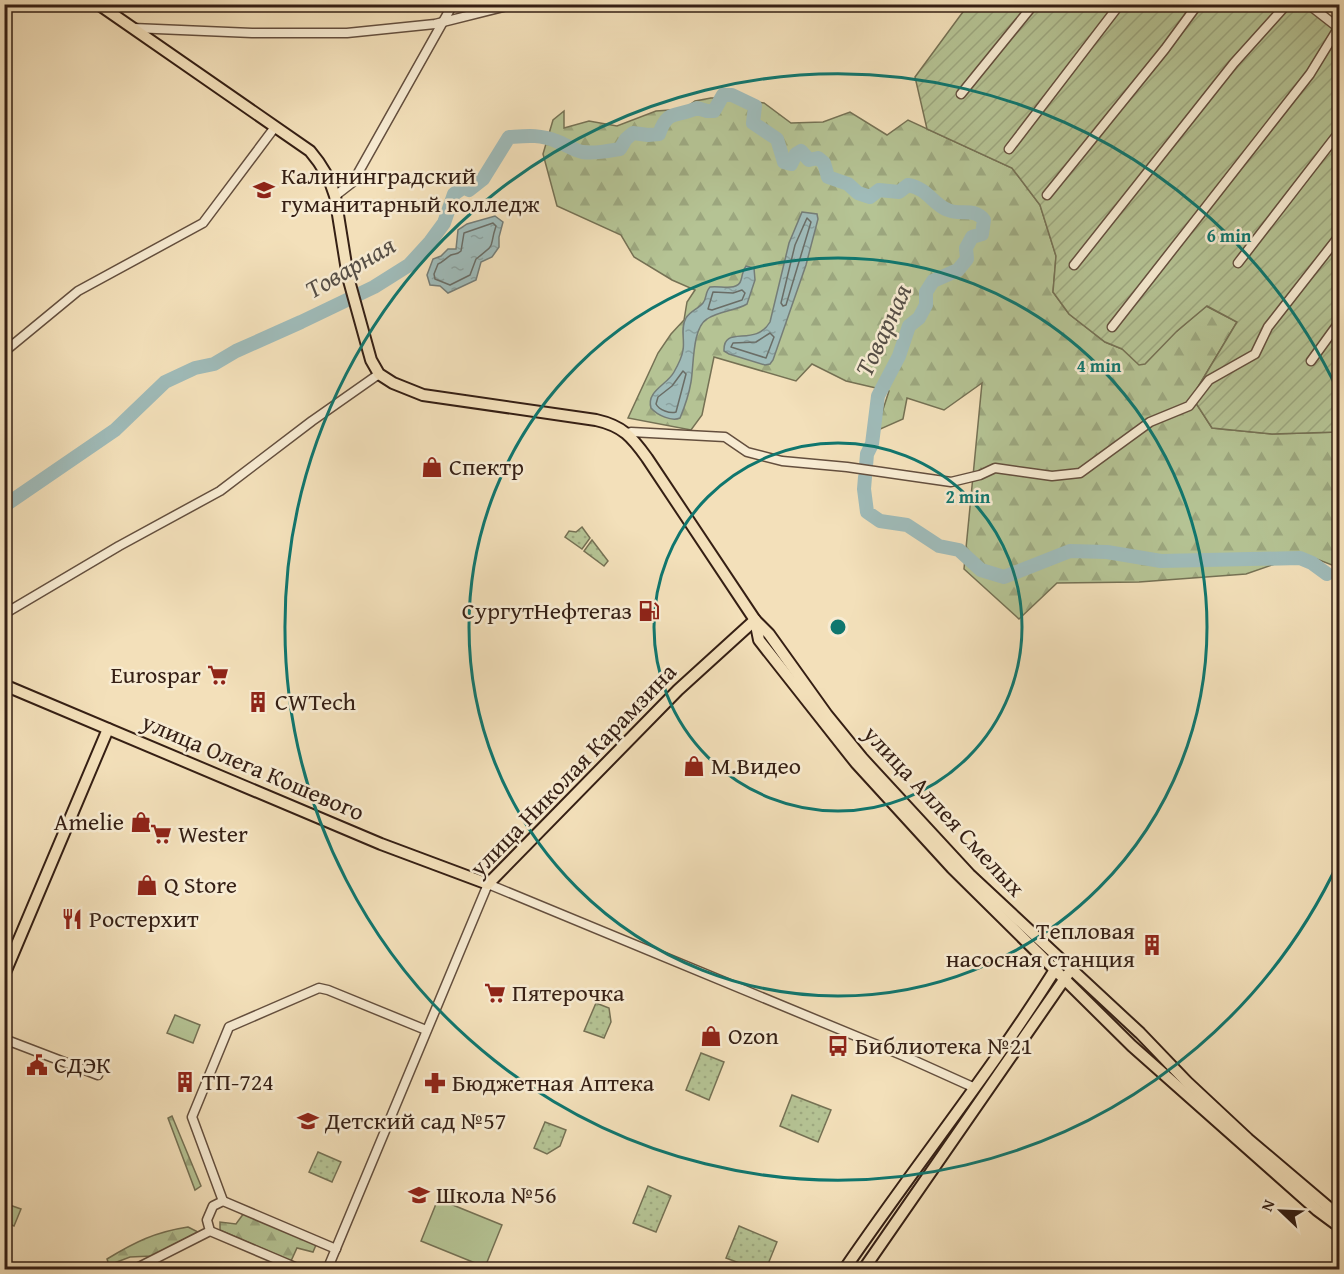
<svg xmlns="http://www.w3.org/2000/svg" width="1344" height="1274" viewBox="0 0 1344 1274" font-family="'Gentium Book Plus',serif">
	<defs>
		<pattern id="forest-firs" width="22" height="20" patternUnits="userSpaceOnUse" patternTransform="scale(1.5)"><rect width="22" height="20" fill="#b5c394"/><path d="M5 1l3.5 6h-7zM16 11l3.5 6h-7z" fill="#9ca77f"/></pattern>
		<pattern id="park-dots" width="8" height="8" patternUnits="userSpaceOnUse" patternTransform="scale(1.5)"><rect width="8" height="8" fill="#b5c394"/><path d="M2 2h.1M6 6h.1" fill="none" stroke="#9ca77f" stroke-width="1.8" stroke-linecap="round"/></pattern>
		<pattern id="garden-furrows" width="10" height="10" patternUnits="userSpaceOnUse" patternTransform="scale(1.5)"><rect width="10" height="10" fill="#b5c394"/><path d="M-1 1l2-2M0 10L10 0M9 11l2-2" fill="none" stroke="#9ca77f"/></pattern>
		<pattern id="water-ripples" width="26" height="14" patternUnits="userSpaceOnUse" patternTransform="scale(1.5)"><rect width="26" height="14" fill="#9fbbb9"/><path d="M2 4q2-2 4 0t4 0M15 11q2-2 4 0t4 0" fill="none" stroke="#8aa09e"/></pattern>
	</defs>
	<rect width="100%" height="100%" fill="#f3e0ba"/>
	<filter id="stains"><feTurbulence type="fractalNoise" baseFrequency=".00333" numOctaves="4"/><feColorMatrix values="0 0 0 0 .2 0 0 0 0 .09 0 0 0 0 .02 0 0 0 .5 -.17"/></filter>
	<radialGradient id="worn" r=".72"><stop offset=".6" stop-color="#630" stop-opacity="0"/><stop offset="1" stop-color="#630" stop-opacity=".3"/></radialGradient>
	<g fill="#b5c394" stroke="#757154" stroke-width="1.5">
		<polygon points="175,1015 200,1025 193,1043 167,1033"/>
		<polygon points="438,1199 502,1225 485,1267 421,1241"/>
		<polygon points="4,1203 21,1209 14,1226 5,1222"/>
	</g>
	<g fill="url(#forest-firs)" stroke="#757154" stroke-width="1.5">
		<polygon points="711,98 732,98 764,103 791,123 823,122 850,112 887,135 908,120 1012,168 1040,205 1056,256 1053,292 1069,314 1105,342 1122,349 1177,331 1206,306 1237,322 1192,397 1212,428 1272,434 1339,432 1339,566 1337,567 1304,554 1246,574 1139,582 1057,583 1019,619 964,569 982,383 944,410 907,398 903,419 876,431 889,391 846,381 812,364 796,381 714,357 702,415 691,430 628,418 658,353 671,334 684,320 687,302 695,290 672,280 634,257 621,235 557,206 543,154 553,120 564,111 564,128 589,121 617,126 656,111 684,109 695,101"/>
		<polygon points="172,1116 201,1186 195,1190 168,1118"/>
		<polygon points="244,1213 316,1245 313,1252 297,1248 291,1261 220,1230 220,1222 236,1224"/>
		<path d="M188,1227L198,1232L152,1256L130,1257L109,1265L107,1259C135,1242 155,1232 188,1227Z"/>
	</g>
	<g fill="url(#park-dots)" stroke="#757154" stroke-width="1.5">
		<polygon points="582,527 590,538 582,549 565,537 569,531 576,532"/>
		<polygon points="592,540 608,561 604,566 584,551"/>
		<polygon points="596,1003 609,1008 611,1022 604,1038 584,1031"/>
		<polygon points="701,1053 724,1062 709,1100 686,1090"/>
		<polygon points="792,1095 831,1110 818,1142 780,1126"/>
		<polygon points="545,1122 566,1130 560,1146 547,1154 534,1148"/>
		<polygon points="318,1152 341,1162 332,1182 309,1172"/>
		<polygon points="648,1186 671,1196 656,1232 633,1223"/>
		<polygon points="739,1226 777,1242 766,1269 755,1269 726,1258"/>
	</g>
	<polygon fill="url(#garden-furrows)" stroke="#757154" stroke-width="1.5" points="968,5 1318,5 1340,25 1339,432 1272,434 1212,428 1192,397 1237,322 1207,306 1177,331 1145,364 1139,365 1122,349 1105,342 1069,314 1053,292 1056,256 1040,205 1012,168 927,129 915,77"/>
	<g fill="url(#water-ripples)" stroke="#757d77" stroke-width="1.5">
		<path d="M802,212L817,214L818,219L806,265L773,360L770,364L765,365L729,354L724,351C723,324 755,348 770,322L789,243Z"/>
		<polygon points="495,216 503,222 499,237 499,247 492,257 481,262 476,280 448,293 440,286 430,285 427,275 433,259 441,256 448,249 456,249 458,230 467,224"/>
		<path d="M746,266L754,268L755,280L747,304C735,311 719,311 707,319C692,328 694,365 691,382C689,394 685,406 680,418C672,422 657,415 651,408C646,391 667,385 674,372C678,365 682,357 683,350C685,339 680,329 686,318C690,311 698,309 703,303C707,298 705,292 710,287C719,285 738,292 741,280C743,274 742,271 746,266Z"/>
	</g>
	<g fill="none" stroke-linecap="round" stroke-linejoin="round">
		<g stroke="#6a6d66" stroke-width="1.5">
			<polygon points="807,218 811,222 786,305 783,306 781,303 795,245"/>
			<path d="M493,223L496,226C488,250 498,242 476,259L470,275L450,285L435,279L434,274L438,264C443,262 446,258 451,255C455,253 457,255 461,251L464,233Z"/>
			<polygon points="742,290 745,293 742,300 712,310 708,309 713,292 733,293"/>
			<polygon points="770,333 774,337 766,358 731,347 733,343 756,342"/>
			<path d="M683,371L686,374L676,412C670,414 659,410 656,404L658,397L672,386Z"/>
		</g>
		<polyline stroke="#757d77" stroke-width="2" points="1327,574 1340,575"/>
		<g stroke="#9fbbb9" stroke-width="14">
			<polyline points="865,477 864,489 867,512 880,521 907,525 939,546 959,550 981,570 1004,577 1070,551 1107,552 1161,561 1300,558 1312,563 1327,574"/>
			<path d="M4,506L115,430L165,382L195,368L214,364L236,351L301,322L374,287L409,265L430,242L444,223L454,194L464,187L469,190L483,179L509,137C525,136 540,134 556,141C565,144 573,150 582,152C595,154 608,151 620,149L626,139L633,133L648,135L659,134C668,108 676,118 697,108L707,111H714L723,95H732L755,106L753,123L777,139L784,162L791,164L796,154L801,151L809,160L818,158L824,163L828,177L848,184L858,193L870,197L879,190L899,192L908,185C929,189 932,204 948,210C961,216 974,207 984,220L982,234L972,237L966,248L967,259L958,270L933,281L926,292V305L919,318L909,326L899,356L878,396L872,444L867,454L866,466"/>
		</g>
		<defs>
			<g id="minor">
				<polyline points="1308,4 1340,29"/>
				<polyline points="133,28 252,33 347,33 435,24 515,4"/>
				<polyline points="961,94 1034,4"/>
				<polyline points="1009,149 1120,4"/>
				<polyline points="1047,195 1165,49 1198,4"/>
				<polyline points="335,196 353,182 453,4"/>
				<polyline points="1238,263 1340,131"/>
				<polyline points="1074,265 1234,63 1287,4"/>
				<polyline points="1112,327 1310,74 1340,25"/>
				<polyline points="4,352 78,291 203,223 275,127"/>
				<polyline points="1311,361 1340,321"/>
				<polyline points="628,433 631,432 725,437 747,452 782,461 847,467 951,482 980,475 995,468 1052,476 1080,473 1150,422 1189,406 1209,380 1255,354 1268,327 1340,235"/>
				<polyline points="4,614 119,546 220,491 312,421 379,374"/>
				<polyline points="4,1039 98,1075"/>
				<polyline points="223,1201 336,1249"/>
				<polyline points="210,1231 302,1270"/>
				<polyline points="133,1270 210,1231 207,1220 213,1206 223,1201 192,1117 229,1027 319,988 328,990 426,1030"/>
				<polyline points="327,1270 488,884 904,1056 975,1088"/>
			</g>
			<g id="major">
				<path d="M98,4L310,151C322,165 330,178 335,196L348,277L371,360L379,374L393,383L423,395L596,420C623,426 632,437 647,458L755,620L769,634L827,715L862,758L970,875L1140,1033L1187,1082L1248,1139L1340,1217"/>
				<polyline points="755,620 759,640 856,763 952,868 1132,1046 1317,1210 1340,1227"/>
				<polyline points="4,685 381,844 488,884 678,690 755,620"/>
				<polyline points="4,975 108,729"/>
				<path d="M844,1270C914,1167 992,1071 1058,965"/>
				<polyline points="863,1270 1068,974"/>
			</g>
		</defs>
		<use href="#minor" stroke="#644f3e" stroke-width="11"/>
		<use href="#major" stroke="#351f14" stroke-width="14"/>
		<use href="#minor" stroke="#f7ebd2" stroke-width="8"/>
		<use href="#major" stroke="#f3e0ba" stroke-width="10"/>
	</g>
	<g fill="none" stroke="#0f766e" stroke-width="3">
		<circle cx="838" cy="627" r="184"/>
		<circle cx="838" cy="627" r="369"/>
		<path d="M1339 861A553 553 0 1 1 1339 393"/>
	</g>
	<defs>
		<symbol id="university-bare" viewBox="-9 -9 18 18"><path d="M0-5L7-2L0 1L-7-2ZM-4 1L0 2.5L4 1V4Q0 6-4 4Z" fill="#8f2418" stroke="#f7ebd2" stroke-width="2.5" paint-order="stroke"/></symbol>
		<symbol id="shop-bare" viewBox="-9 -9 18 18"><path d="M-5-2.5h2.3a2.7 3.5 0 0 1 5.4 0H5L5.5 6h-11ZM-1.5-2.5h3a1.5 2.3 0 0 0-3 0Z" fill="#8f2418" stroke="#f7ebd2" stroke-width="2.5" paint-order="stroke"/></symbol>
		<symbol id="fuel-bare" viewBox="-9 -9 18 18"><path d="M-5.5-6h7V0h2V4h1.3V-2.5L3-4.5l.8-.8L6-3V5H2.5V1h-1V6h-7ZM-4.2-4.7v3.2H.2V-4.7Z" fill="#8f2418" stroke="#f7ebd2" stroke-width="2.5" paint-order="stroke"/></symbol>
		<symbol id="supermarket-bare" viewBox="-9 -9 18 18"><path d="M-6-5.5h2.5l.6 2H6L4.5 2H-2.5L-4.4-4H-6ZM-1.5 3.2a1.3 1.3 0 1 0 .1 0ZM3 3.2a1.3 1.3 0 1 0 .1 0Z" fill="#8f2418" stroke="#f7ebd2" stroke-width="2.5" paint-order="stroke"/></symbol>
		<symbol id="building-bare" viewBox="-9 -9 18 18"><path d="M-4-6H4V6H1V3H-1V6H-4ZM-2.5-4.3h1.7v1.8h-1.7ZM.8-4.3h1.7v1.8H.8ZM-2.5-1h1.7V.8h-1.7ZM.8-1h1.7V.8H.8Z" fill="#8f2418" stroke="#f7ebd2" stroke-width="2.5" paint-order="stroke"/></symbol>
		<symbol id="restaurant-bare" viewBox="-9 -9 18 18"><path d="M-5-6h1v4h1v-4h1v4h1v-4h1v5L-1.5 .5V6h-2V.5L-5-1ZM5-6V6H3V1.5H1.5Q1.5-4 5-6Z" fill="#8f2418" stroke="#f7ebd2" stroke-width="2.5" paint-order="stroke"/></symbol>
		<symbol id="bus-bare" viewBox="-9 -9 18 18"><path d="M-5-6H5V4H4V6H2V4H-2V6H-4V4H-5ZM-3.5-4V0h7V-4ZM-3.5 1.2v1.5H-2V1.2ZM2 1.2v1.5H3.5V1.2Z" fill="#8f2418" stroke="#f7ebd2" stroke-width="2.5" paint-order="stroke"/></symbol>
		<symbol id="civic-bare" viewBox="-9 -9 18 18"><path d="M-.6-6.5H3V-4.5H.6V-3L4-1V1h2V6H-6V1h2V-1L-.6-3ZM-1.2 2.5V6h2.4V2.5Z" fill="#8f2418" stroke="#f7ebd2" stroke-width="2.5" paint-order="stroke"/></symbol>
		<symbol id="pharmacy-bare" viewBox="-9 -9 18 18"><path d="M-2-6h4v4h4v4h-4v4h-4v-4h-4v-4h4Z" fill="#8f2418" stroke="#f7ebd2" stroke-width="2.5" paint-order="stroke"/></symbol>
		<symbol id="school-bare" viewBox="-9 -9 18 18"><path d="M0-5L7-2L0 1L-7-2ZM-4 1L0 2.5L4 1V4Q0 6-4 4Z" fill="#8f2418" stroke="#f7ebd2" stroke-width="2.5" paint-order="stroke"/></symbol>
	</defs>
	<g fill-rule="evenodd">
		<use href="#university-bare" x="249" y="175" width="30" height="30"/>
		<use href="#shop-bare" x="417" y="452" width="30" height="30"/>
		<use href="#fuel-bare" x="634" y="596" width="30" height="30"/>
		<use href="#supermarket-bare" x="203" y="660" width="30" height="30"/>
		<use href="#building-bare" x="243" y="687" width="30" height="30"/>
		<use href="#shop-bare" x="679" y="751" width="30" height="30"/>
		<use href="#shop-bare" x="126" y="807" width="30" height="30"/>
		<use href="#supermarket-bare" x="146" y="819" width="30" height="30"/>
		<use href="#shop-bare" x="132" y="870" width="30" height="30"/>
		<use href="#restaurant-bare" x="57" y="904" width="30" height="30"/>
		<use href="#building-bare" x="1137" y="930" width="30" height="30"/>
		<use href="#supermarket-bare" x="480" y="978" width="30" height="30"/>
		<use href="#shop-bare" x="696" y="1021" width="30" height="30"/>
		<use href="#bus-bare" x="823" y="1031" width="30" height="30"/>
		<use href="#civic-bare" x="22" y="1050" width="30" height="30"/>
		<use href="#building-bare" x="170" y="1067" width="30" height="30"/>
		<use href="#pharmacy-bare" x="420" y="1068" width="30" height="30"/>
		<use href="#school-bare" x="293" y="1106" width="30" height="30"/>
		<use href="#school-bare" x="404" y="1180" width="30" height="30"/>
	</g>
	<g text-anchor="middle" stroke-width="5" stroke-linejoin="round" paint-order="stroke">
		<g font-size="24" fill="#351f14" stroke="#f7ebd2" text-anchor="start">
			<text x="281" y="184">Калининградский<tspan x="281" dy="28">гуманитарный колледж</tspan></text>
			<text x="449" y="475">Спектр</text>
			<text x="632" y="619" text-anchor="end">СургутНефтегаз</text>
			<text x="201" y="683" text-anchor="end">Eurospar</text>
			<text x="275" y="710">CWTech</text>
			<text x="711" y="774">M.Видео</text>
			<text x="124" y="830" text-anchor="end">Amelie</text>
			<text x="178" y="842">Wester</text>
			<text x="164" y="893">Q Store</text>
			<text x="89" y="927">Ростерхит</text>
			<text x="1135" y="939" text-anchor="end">Тепловая<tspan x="1135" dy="28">насосная станция</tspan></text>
			<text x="512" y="1001">Пятерочка</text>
			<text x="728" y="1044">Ozon</text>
			<text x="855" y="1054">Библиотека №21</text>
			<text x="54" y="1073">СДЭК</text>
			<text x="202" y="1090">ТП-724</text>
			<text x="452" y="1091">Бюджетная Аптека</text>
			<text x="325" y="1129">Детский сад №57</text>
			<text x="436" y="1203">Школа №56</text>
		</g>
		<g font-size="24" fill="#351f14" stroke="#f7ebd2">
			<text transform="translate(253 767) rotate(23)" y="8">улица Олега Кошевого</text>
			<text transform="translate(573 770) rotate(-46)" y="8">улица Николая Карамзина</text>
			<text transform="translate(944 811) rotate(47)" y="8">улица Аллея Смелых</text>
		</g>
		<g font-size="26" font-style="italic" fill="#554e46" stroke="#f7ebd2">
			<text transform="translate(350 267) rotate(-30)" y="9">Товарная</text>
			<text transform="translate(883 330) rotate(-65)" y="9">Товарная</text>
		</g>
	</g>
	<circle cx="838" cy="627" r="9" fill="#0f766e" stroke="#f7ebd2" stroke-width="3"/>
	<g font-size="18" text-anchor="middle" font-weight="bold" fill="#0f766e" stroke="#f7ebd2" stroke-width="5" stroke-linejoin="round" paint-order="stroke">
		<text x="1229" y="242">6 min</text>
		<text x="1099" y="372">4 min</text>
		<text x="968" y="503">2 min</text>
	</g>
	<rect width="1344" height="1274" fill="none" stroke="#f3e0ba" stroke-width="24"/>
	<rect x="6" y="6" width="1332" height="1262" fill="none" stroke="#351f14" stroke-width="3"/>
	<rect x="12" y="12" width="1320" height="1250" fill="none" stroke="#351f14" stroke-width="1.5"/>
	<g transform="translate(1281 1211) rotate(293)" stroke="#f7ebd2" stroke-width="4.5" paint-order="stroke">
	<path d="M0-4.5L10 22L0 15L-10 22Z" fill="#351f14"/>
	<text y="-9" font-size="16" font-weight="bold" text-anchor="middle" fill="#351f14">N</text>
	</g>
	<rect width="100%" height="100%" filter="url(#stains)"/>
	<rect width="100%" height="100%" fill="url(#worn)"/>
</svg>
